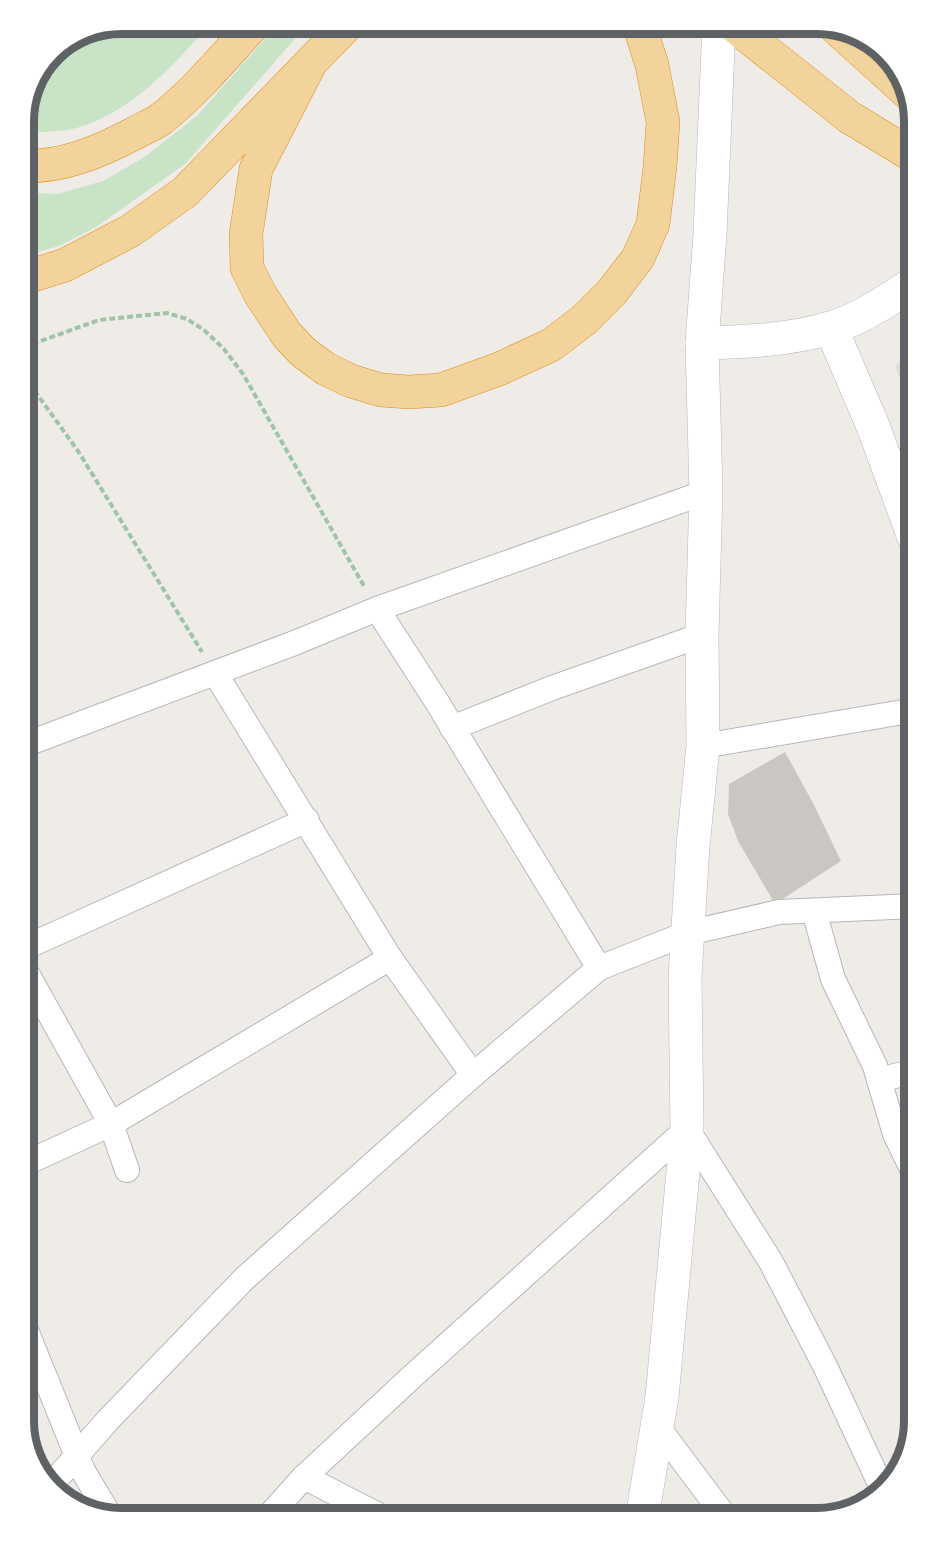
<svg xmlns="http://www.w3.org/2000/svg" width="939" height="1542" viewBox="0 0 939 1542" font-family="Barlow,sans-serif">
	<rect width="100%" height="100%" fill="#efece7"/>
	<polygon fill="#dedcd9" points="915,346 915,417 895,366"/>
	<g fill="#c9e3c6">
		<path d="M122,24H211C173,64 135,110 80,127C63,132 42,132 24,133V115L53,52Z"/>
		<polygon points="278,24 308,24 185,164 96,227 59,246 24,256 24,192 57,194 103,181 143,158 197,116"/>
	</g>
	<polygon fill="#cac7c3" points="785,752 813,803 841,861 775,904 738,841 728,814 729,784"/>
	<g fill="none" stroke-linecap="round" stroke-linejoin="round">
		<defs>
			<g id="street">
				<polyline points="377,609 437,702 599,968"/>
				<polyline points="215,673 390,958 473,1075"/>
				<polyline points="452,728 552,688 702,635"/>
				<polyline points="24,745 297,642 377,609 706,492"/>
				<polyline points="703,746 915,710"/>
				<polyline points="814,911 833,979 875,1066 895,1134 915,1175"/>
				<polyline points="24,948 307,820"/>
				<polyline points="24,968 111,1124 127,1170"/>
				<polyline points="879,1080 915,1071"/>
				<polyline points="24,1164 111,1124 390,958"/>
				<polyline points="24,1325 83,1471 110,1516"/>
				<polyline points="657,1426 726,1518"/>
				<polyline points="304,1477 384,1518"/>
				<polyline points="52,1484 108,1420 245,1278 473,1075 599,968 688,933 779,912 915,906"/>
				<polyline points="267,1518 304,1477 416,1373 687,1129 771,1262 825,1366 882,1488"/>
			</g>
			<g id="secondary">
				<polyline points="831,328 873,426 915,540"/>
				<path d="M702,343C745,342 789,340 830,328C858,320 891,299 915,282"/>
				<polyline points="642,1518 662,1397 687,1129 685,977 693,846 703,746 702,635 706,492 702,343 710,234 719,24"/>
			</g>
			<g id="highway">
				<polyline points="732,24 849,117 915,157"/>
				<polyline points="837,29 909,94"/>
				<polyline points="308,68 256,169 246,234 247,268 260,294 287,335 303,352 326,369 351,381 381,390 409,392 441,390 499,369 551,345 584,320 612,292 638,258 653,224 660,167 663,122 652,65 639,24"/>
				<path d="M24,166C63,167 99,152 133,134C142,129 152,125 161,119C196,91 224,57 254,24"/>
				<polyline points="24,278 65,265 130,231 185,192 348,24"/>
			</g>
		</defs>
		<use href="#street" stroke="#b4b7ba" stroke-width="26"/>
		<use href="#secondary" stroke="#b3b6ba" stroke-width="34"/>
		<use href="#highway" stroke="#dd8c19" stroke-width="34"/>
		<g stroke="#a0c4a7" stroke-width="4" stroke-dasharray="6 3" stroke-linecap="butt">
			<polyline points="24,347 99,320 167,313 187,319 204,330 224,349 243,374 365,588"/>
			<polyline points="24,376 78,451 202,652"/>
		</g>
		<use href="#street" stroke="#fff" stroke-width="24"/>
		<use href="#secondary" stroke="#fff" stroke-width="33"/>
		<use href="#highway" stroke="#f2d39b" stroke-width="33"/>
	</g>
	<path d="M0 0H939V1542H0ZM121 34H817A87 87 0 0 1 904 121V1421A87 87 0 0 1 817 1508H121A87 87 0 0 1 34 1421V121A87 87 0 0 1 121 34Z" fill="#fff" fill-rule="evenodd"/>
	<path fill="none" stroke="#5e6265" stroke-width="8" d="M121 34H817A87 87 0 0 1 904 121V1421A87 87 0 0 1 817 1508H121A87 87 0 0 1 34 1421V121A87 87 0 0 1 121 34Z"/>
</svg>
